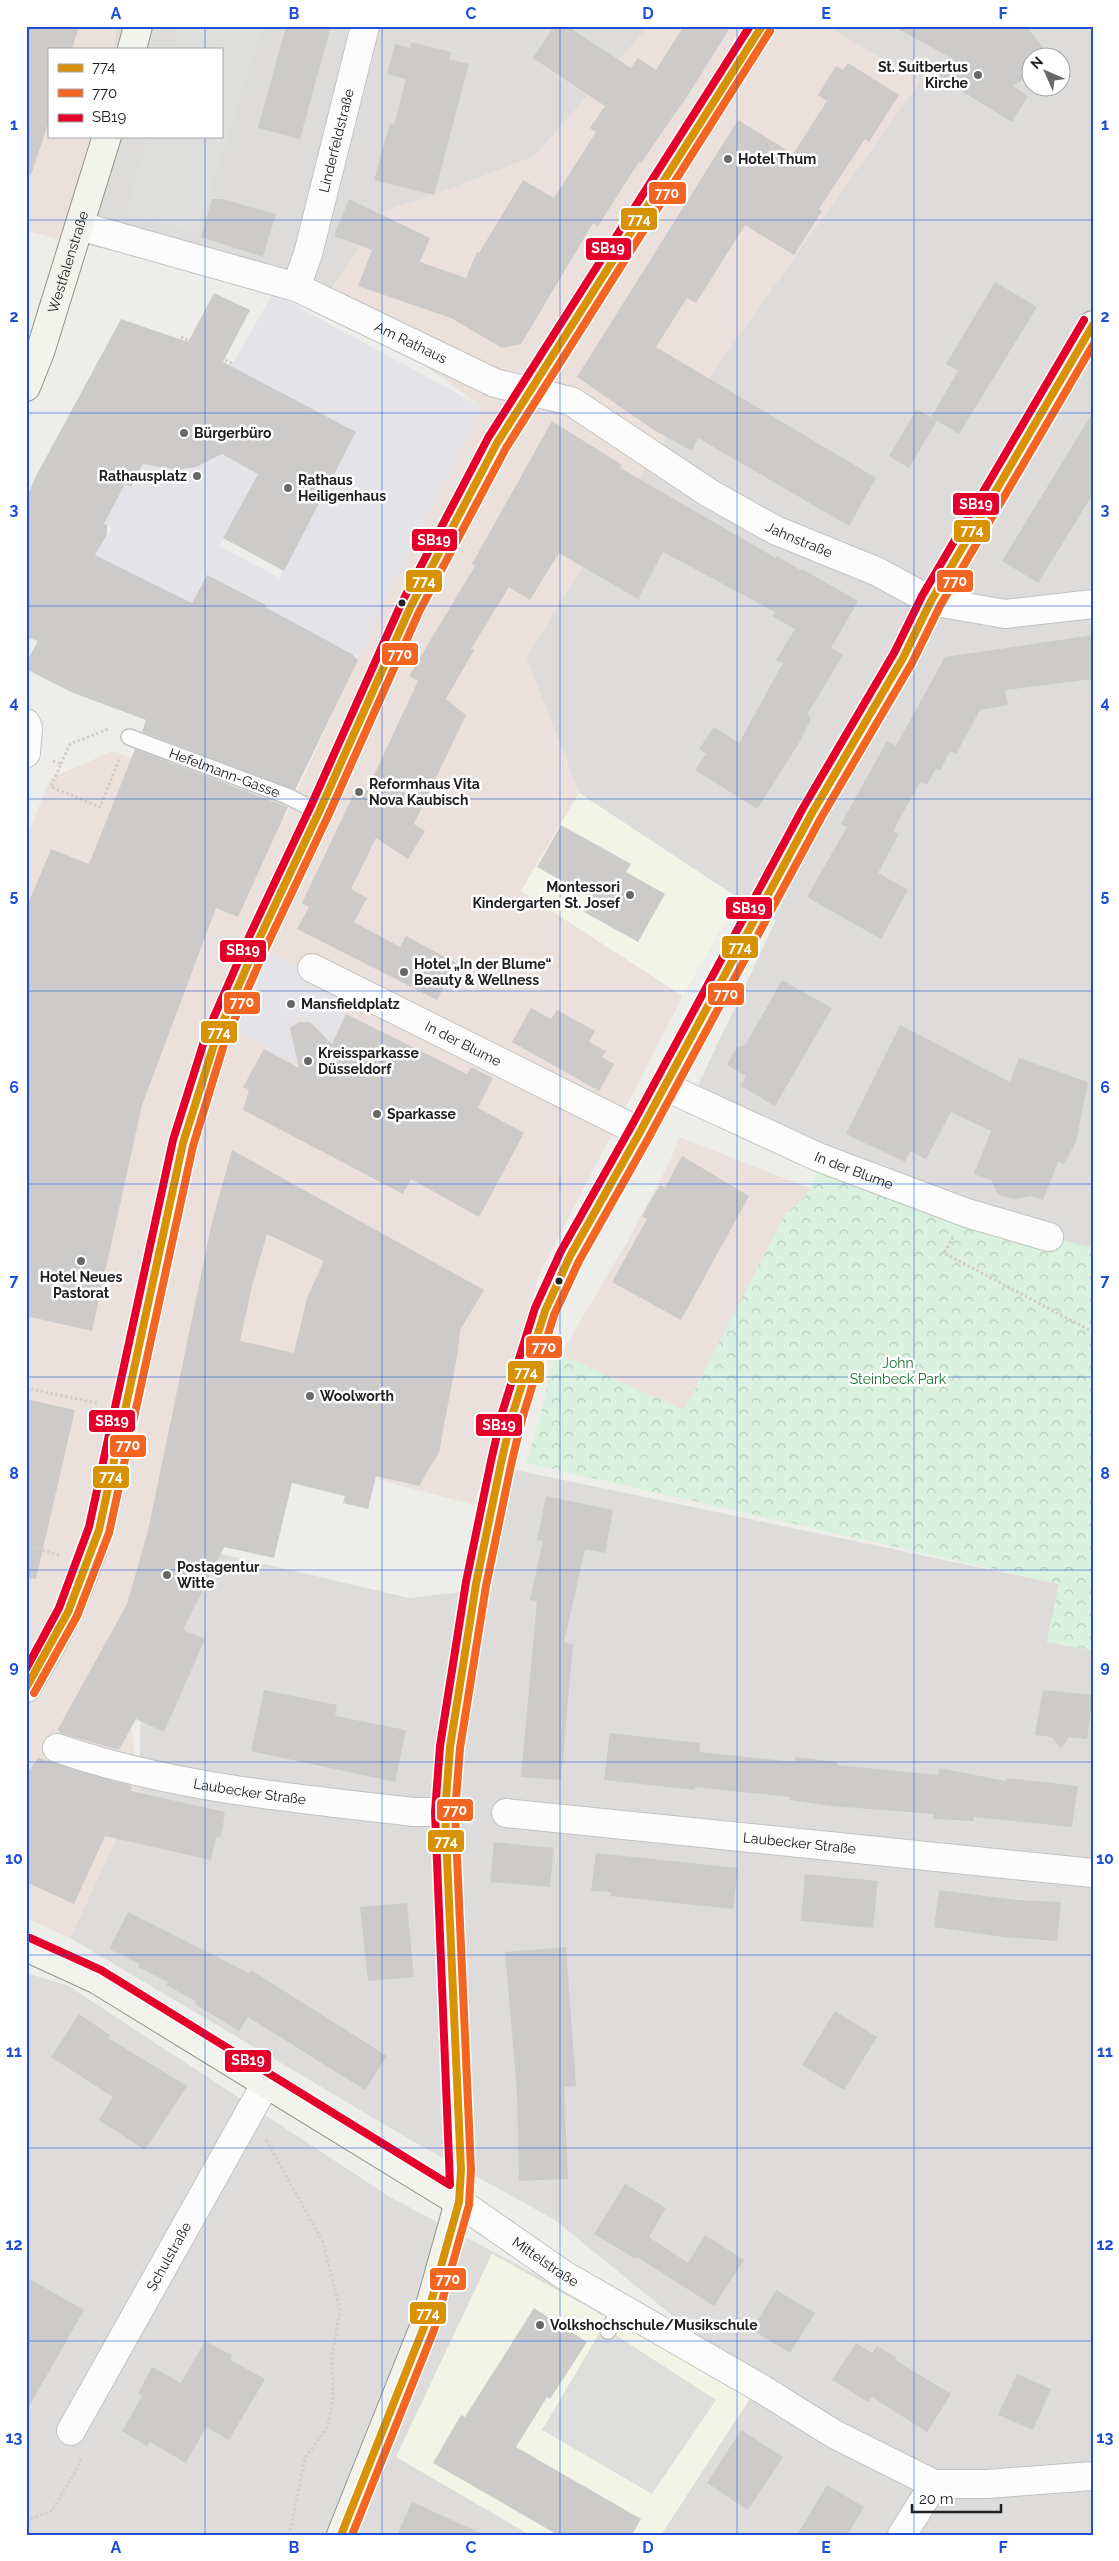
<svg xmlns="http://www.w3.org/2000/svg" width="1119" height="2561" viewBox="0 0 1119 2561" font-family="Raleway,sans-serif">
	<defs>
		<pattern id="park-crowns" width="20" height="18" patternUnits="userSpaceOnUse" patternTransform="scale(1.25)"><rect width="20" height="18" fill="#d9f1de"/><path d="M2 6a3 3 0 1 1 6 0M12 15a3 3 0 1 1 6 0" fill="none" stroke="#bacebe"/></pattern>
	</defs>
	<rect width="100%" height="100%" fill="#edede9"/>
	<g fill="#dddcda" fill-rule="evenodd">
		<polygon points="115,26 649,26 535,156 434,195 382,212 329,293 60,240 87,136 221,136 221,49 109,49"/>
		<path d="M826,26H1093V1248L1049,1237L693,1096L776,920L738,898L579,793L526,657L648,463L920,81ZM1032,58H1062V88H1032Z"/>
		<polygon points="511,1469 1059,1584 1047,1642 1093,1650 1093,2535 26,2535 26,1973 67,1985 390,2197 824,2428 762,2389 555,2220 409,2139 70,1938 140,1788 140,1725 213,1552 409,1598 486,1589"/>
	</g>
	<g fill="#eae0dc">
		<polygon points="26,26 118,26 113,49 49,49 49,136 92,136 60,240 26,230"/>
		<polygon points="649,26 826,26 920,81 648,463 526,657 579,793 521,891 683,996 539,1275 474,1505 234,1441 130,1722 140,1788 70,1938 26,1918 26,838 51,778 113,751 285,818 387,595 480,410 480,406 329,293 382,212 434,195 535,156"/>
		<polygon points="679,1137 817,1191 684,1423 555,1364 629,1239 671,1159"/>
	</g>
	<g fill="#f2f5e6">
		<polygon points="579,793 738,898 683,996 521,891"/>
		<polygon points="492,2254 751,2397 661,2535 530,2535 396,2457"/>
	</g>
	<path fill="url(#park-crowns)" d="M818,1157L1049,1237L1093,1248V1650L1047,1642L1059,1584L526,1463L539,1422L555,1352L684,1410L786,1213C809,1196 816,1187 818,1157Z"/>
	<g fill="#dededc">
		<polygon points="180,26 263,26 197,232 125,214 148,136 221,136 221,49 173,49"/>
		<polygon points="603,2327 716,2400 652,2494 542,2430"/>
	</g>
	<g fill="#e4e3e7">
		<polygon points="273,293 480,406 481,410 387,595 360,658 206,576 192,603 95,555 112,528 103,523 125,484 131,487 145,462 155,466 178,470 197,467 222,454 258,474 219,546 280,578 356,432 231,367"/>
		<polygon points="256,947 353,995 326,1055 315,1049 322,1026 300,1018 286,1033 300,1053 293,1063 224,1025"/>
	</g>
	<g fill="#cccbc9" fill-rule="evenodd">
		<polygon points="26,26 79,26 72,49 49,49 49,121 31,175 26,174"/>
		<polygon points="286,26 331,26 300,139 258,128"/>
		<polygon points="554,26 567,26 631,68 638,58 656,70 684,26 731,26 690,92 641,163 639,162 598,226 593,223 521,344 502,348 451,318 358,286 372,250 334,236 349,199 430,238 420,262 466,278 477,252 479,253 523,180 554,198 596,132 590,128 605,106 533,58"/>
		<polygon points="893,26 1026,26 1043,47 1042,58 1032,58 1032,73 1013,86 1028,96 1012,122 937,76 949,57"/>
		<polygon points="411,42 451,52 449,59 469,64 434,195 374,180 390,123 394,125 406,79 387,74 395,44 410,48"/>
		<polygon points="848,63 899,95 869,142 865,139 819,209 822,211 794,255 745,225 696,303 687,298 656,347 876,478 849,526 698,438 692,451 654,430 577,377 738,120 793,154 827,101 818,95 836,66 843,70"/>
		<polygon points="212,199 222,199 276,214 263,257 201,237"/>
		<polygon points="995,282 1037,307 959,434 931,417 958,371 946,364"/>
		<polygon points="214,293 250,310 223,362 356,432 284,571 223,538 258,474 222,454 196,467 178,470 143,464 131,487 125,484 104,524 107,525 107,535 95,555 192,603 207,575 266,605 265,607 352,654 358,660 295,790 142,732 146,720 71,692 26,669 26,663 38,641 26,637 26,500 35,478 121,319 188,342"/>
		<polygon points="917,409 937,421 909,468 889,456"/>
		<polygon points="1093,412 1093,494 1038,583 1002,561"/>
		<polygon points="552,421 622,465 620,468 776,558 777,556 802,571 802,569 858,601 831,648 843,655 808,713 811,719 799,743 757,809 695,770 706,754 699,749 714,727 739,743 783,663 776,660 795,629 772,616 775,612 663,552 638,599 559,553 530,600 509,587 471,649 474,650 446,699 466,715 414,824 425,831 408,859 376,838 351,889 367,898 354,922 400,947 406,936 456,963 437,1000 297,929 309,907 302,903 357,787 366,792 418,681 409,676 475,566 472,564"/>
		<polygon points="1093,635 1093,679 1005,690 1008,705 980,710 956,754 950,751 940,771 936,768 927,785 920,782 893,831 899,834 878,873 908,890 881,939 807,897 847,827 841,824 887,741 896,746 945,657"/>
		<polygon points="135,749 288,807 238,917 216,908 183,996 142,1105 92,1331 26,1316 26,909 51,849 89,864"/>
		<polygon points="561,825 631,864 626,872 665,894 638,942 584,912 592,898 537,867"/>
		<polygon points="782,980 832,1008 775,1106 741,1086 746,1076 727,1065 737,1047 746,1044"/>
		<polygon points="531,1008 551,1019 557,1010 595,1031 589,1042 606,1051 602,1057 614,1064 599,1091 512,1042"/>
		<polygon points="346,1014 467,1074 471,1067 493,1078 478,1108 524,1133 479,1217 411,1179 403,1194 243,1110 249,1090 243,1087 264,1049 299,1068 290,1028 299,1022 310,1022 332,1044"/>
		<polygon points="900,1025 1010,1082 1019,1058 1088,1082 1076,1142 1064,1164 1058,1162 1043,1200 1031,1196 1015,1199 1004,1197 997,1193 992,1181 974,1174 991,1131 951,1112 926,1159 910,1151 905,1162 846,1134"/>
		<path d="M232,1150L484,1290L460,1330L458,1351L439,1452L419,1486L376,1476L368,1509L343,1503L345,1496L292,1483L274,1558L224,1547L183,1630L205,1639L164,1732L136,1719L119,1750L60,1733L58,1729L127,1604L148,1531L212,1222ZM267,1234L324,1261L307,1298L294,1353L240,1341L252,1286Z"/>
		<polygon points="682,1156 749,1196 681,1320 612,1282 647,1219 642,1216 660,1185 665,1188"/>
		<polygon points="26,1399 75,1410 36,1579 26,1578"/>
		<polygon points="546,1496 613,1510 605,1553 585,1549 564,1643 573,1644 561,1780 521,1777 537,1601 530,1600 543,1541 537,1540"/>
		<polygon points="264,1690 337,1705 335,1716 406,1730 395,1782 251,1751"/>
		<polygon points="1043,1690 1093,1695 1087,1739 1069,1737 1061,1748 1051,1737 1035,1735"/>
		<polygon points="610,1733 700,1743 699,1752 795,1762 795,1757 837,1762 837,1765 938,1775 939,1768 1006,1781 1007,1778 1078,1786 1072,1827 974,1817 974,1821 933,1819 934,1814 831,1806 790,1800 790,1797 695,1787 695,1790 604,1780"/>
		<polygon points="38,1758 132,1786 131,1791 225,1812 221,1838 216,1837 211,1860 105,1836 74,1904 26,1882 26,1775"/>
		<polygon points="494,1842 554,1848 550,1887 490,1882"/>
		<polygon points="596,1853 738,1868 733,1909 610,1896 611,1892 591,1891"/>
		<polygon points="805,1874 878,1881 873,1928 801,1921"/>
		<polygon points="939,1890 1016,1900 1061,1902 1057,1941 1004,1937 934,1927"/>
		<polygon points="407,1903 414,1977 368,1981 360,1907"/>
		<polygon points="128,1912 249,1973 251,1970 387,2056 365,2090 248,2017 239,2031 195,2004 196,2001 166,1985 168,1982 138,1967 140,1964 109,1949"/>
		<polygon points="566,1947 576,2086 564,2087 568,2179 519,2181 517,2091 505,1952"/>
		<polygon points="835,2011 877,2037 844,2090 802,2065"/>
		<polygon points="79,2014 110,2035 108,2038 187,2086 145,2150 99,2120 113,2097 51,2057"/>
		<polygon points="625,2184 666,2208 649,2237 688,2263 705,2235 744,2260 714,2306 637,2257 636,2259 594,2234"/>
		<polygon points="26,2277 84,2310 26,2412"/>
		<polygon points="776,2290 815,2313 790,2353 752,2330"/>
		<polygon points="534,2308 587,2342 550,2399 547,2397 516,2447 641,2519 632,2535 558,2535 433,2463 461,2415 465,2417"/>
		<polygon points="205,2341 232,2355 230,2360 265,2379 229,2440 206,2427 186,2463 150,2442 147,2446 122,2431 142,2396 138,2394 152,2367 181,2383"/>
		<polygon points="856,2343 872,2353 877,2346 897,2358 895,2360 951,2394 927,2432 872,2397 868,2402 832,2380"/>
		<polygon points="1017,2374 1051,2389 1033,2430 998,2415"/>
		<polygon points="741,2430 783,2457 748,2510 707,2483"/>
		<polygon points="827,2485 864,2507 847,2535 797,2535"/>
		<polygon points="412,2502 485,2535 397,2535"/>
	</g>
	<g fill="none" stroke-linecap="round" stroke-linejoin="round">
		<defs>
			<g id="lane">
				<path id="s1" d="M129,737L287,796L319,812"/>
				<polyline points="608,2331 621,2307"/>
			</g>
			<g id="street">
				<path id="s2" d="M80,226L296,287L495,383L571,401L709,493L775,530L878,572L931,601L1005,614L1093,604"/>
				<path id="s3" d="M296,287L308,254L365,26"/>
				<polyline points="26,723 28,728 26,753"/>
				<path id="s4" d="M312,968L640,1132"/>
				<path id="s5" d="M664,1086L818,1157L967,1213L1049,1237"/>
				<path d="M26,1688C58,1639 82,1587 99,1530L183,1143L216,1038L258,941L319,812L410,608L497,443L762,26"/>
				<path id="s6" d="M57,1748C172,1788 294,1798 414,1812H445"/>
				<path id="s7" d="M506,1813L1093,1873"/>
				<path id="s8" d="M459,2202L564,2275L762,2389L834,2434L934,2484H987L1093,2476"/>
				<path id="s9" d="M71,2431L266,2083"/>
				<polyline points="902,2535 934,2484"/>
			</g>
			<g id="secondary">
				<polyline points="132,49 138,26"/>
				<path id="s10" d="M26,387L40,352L107,136"/>
				<polyline points="26,1947 96,1979 459,2202"/>
				<polyline points="341,2535 424,2327 459,2202 461,2170 445,1812 450,1747 476,1584 501,1463 512,1416 545,1311 570,1256 640,1132 812,813 903,658 931,601 1093,325"/>
			</g>
		</defs>
		<use href="#lane" stroke="#c3c3c1" stroke-width="18"/>
		<use href="#street" stroke="#c3c3c1" stroke-width="30"/>
		<use href="#secondary" stroke="#919682" stroke-width="30"/>
		<g stroke="#d6cdc9" stroke-width="3" stroke-dasharray="2.5 2.5" stroke-linecap="butt">
			<polyline points="181,337 233,364"/>
			<polyline points="53,761 61,764 51,787 100,807 120,757"/>
			<polyline points="61,764 70,744 108,729"/>
			<polyline points="953,1237 944,1253 1093,1332"/>
			<polyline points="26,1388 97,1403"/>
			<polyline points="33,1547 61,1556"/>
			<polyline points="266,2140 323,2242 340,2310 332,2355 333,2400 328,2426 305,2458 289,2535"/>
			<polyline points="26,2520 52,2511 81,2462 79,2457"/>
		</g>
		<use href="#lane" stroke="#fcfcfc" stroke-width="15"/>
		<use href="#street" stroke="#fcfcfc" stroke-width="28"/>
		<use href="#secondary" stroke="#f1f3ec" stroke-width="28"/>
		<defs>
			<g id="bus-1">
				<polyline points="26,1688 68,1612 99,1530 183,1143 216,1038 258,941 319,812 410,608 497,443 762,26"/>
				<polyline points="341,2535 424,2327 459,2202 461,2170 445,1812 450,1747 476,1584 501,1463 512,1416 545,1311 570,1256 640,1132 812,813 903,658 931,601 1093,325"/>
			</g>
			<g id="bus-2">
				<polyline points="34,1693 77,1616 109,1533 193,1146 225,1041 267,945 328,816 419,612 506,448 770,31"/>
				<polyline points="352,2535 434,2330 469,2205 471,2170 455,1812 460,1748 486,1586 511,1465 522,1419 554,1315 579,1261 649,1137 821,818 912,663 940,606 1093,345"/>
			</g>
			<g id="bus-3">
				<polyline points="26,1669 59,1608 89,1527 173,1140 206,1035 249,937 310,808 401,604 488,438 750,26"/>
				<polyline points="30,1938 101,1970 450,2185 435,1812 440,1746 466,1582 491,1461 502,1413 535,1308 561,1251 631,1127 803,808 894,653 922,596 1084,320"/>
			</g>
		</defs>
		<use href="#bus-1" stroke="#fff" stroke-width="11"/>
		<use href="#bus-2" stroke="#fff" stroke-width="11"/>
		<use href="#bus-3" stroke="#fff" stroke-width="11"/>
		<use href="#bus-1" stroke="#d79205" stroke-width="8"/>
		<use href="#bus-2" stroke="#f26522" stroke-width="8"/>
		<use href="#bus-3" stroke="#e4002b" stroke-width="8"/>
	</g>
	<path fill="none" stroke="#1d4ed8" stroke-width="1" stroke-opacity="0.55" d="M205,26V49M382,26V2535M560,26V2535M737,26V2535M914,26V2535M205,136V2535M26,220H1093M26,413H1093M26,606H1093M26,799H1093M26,991H1093M26,1184H1093M26,1377H1093M26,1570H1093M26,1762H1093M26,1955H1093M26,2148H1093M26,2341H1093"/>
	<g fill="#686866" stroke="#fff" stroke-width="2">
		<circle cx="978" cy="75" r="5"/>
		<circle cx="728" cy="159" r="5"/>
		<circle cx="184" cy="433" r="5"/>
		<circle cx="197" cy="476" r="5"/>
		<circle cx="288" cy="488" r="5"/>
		<circle cx="359" cy="792" r="5"/>
		<circle cx="630" cy="895" r="5"/>
		<circle cx="404" cy="972" r="5"/>
		<circle cx="291" cy="1004" r="5"/>
		<circle cx="308" cy="1061" r="5"/>
		<circle cx="377" cy="1114" r="5"/>
		<circle cx="81" cy="1261" r="5"/>
		<circle cx="310" cy="1396" r="5"/>
		<circle cx="167" cy="1575" r="5"/>
		<circle cx="540" cy="2325" r="5"/>
	</g>
	<g fill="#202020" stroke="#fff" stroke-width="2">
		<circle cx="402" cy="603" r="4.5"/>
		<circle cx="559" cy="1281" r="4.5"/>
	</g>
	<g text-anchor="middle" stroke-width="5" stroke-linejoin="round" paint-order="stroke">
		<g font-size="14" font-weight="bold" fill="#202020" stroke="#fff" text-anchor="start">
			<text x="968" y="72" text-anchor="end">St. Suitbertus<tspan x="968" dy="16">Kirche</tspan></text>
			<text x="738" y="164">Hotel Thum</text>
			<text x="194" y="438">Bürgerbüro</text>
			<text x="187" y="481" text-anchor="end">Rathausplatz</text>
			<text x="298" y="485">Rathaus<tspan x="298" dy="16">Heiligenhaus</tspan></text>
			<text x="369" y="789">Reformhaus Vita<tspan x="369" dy="16">Nova Kaubisch</tspan></text>
			<text x="620" y="892" text-anchor="end">Montessori<tspan x="620" dy="16">Kindergarten St. Josef</tspan></text>
			<text x="414" y="969">Hotel „In der Blume“<tspan x="414" dy="16">Beauty &amp; Wellness</tspan></text>
			<text x="301" y="1009">Mansfieldplatz</text>
			<text x="318" y="1058">Kreissparkasse<tspan x="318" dy="16">Düsseldorf</tspan></text>
			<text x="387" y="1119">Sparkasse</text>
			<text x="81" y="1282" text-anchor="middle">Hotel Neues<tspan x="81" dy="16">Pastorat</tspan></text>
			<text x="320" y="1401">Woolworth</text>
			<text x="177" y="1572">Postagentur<tspan x="177" dy="16">Witte</tspan></text>
			<text x="550" y="2330">Volkshochschule/Musikschule</text>
		</g>
		<g font-size="14" fill="#202020" stroke="#fff">
			<text dy="5" stroke="none"><textPath href="#s3" startOffset="152">Linderfeldstraße</textPath></text>
			<text dy="5" stroke="none"><textPath href="#s10" startOffset="132">Westfalenstraße</textPath></text>
			<text dy="5" stroke="none"><textPath href="#s2" startOffset="352">Am Rathaus</textPath></text>
			<text dy="5" stroke="none"><textPath href="#s2" startOffset="791">Jahnstraße</textPath></text>
			<text dy="5" stroke="none"><textPath href="#s1" startOffset="102">Hefelmann-Gasse</textPath></text>
			<text dy="5" stroke="none"><textPath href="#s4" startOffset="169">In der Blume</textPath></text>
			<text dy="5" stroke="none"><textPath href="#s5" startOffset="208">In der Blume</textPath></text>
			<text dy="5" stroke="none"><textPath href="#s6" startOffset="198">Laubecker Straße</textPath></text>
			<text dy="5" stroke="none"><textPath href="#s7" startOffset="295">Laubecker Straße</textPath></text>
			<text dy="5" stroke="none"><textPath href="#s9" startOffset="200">Schulstraße</textPath></text>
			<text dy="5" stroke="none"><textPath href="#s8" startOffset="105">Mittelstraße</textPath></text>
		</g>
		<g font-size="14" fill="#157631" stroke="#fff">
			<text x="898" y="1368">John<tspan x="898" dy="16">Steinbeck Park</tspan></text>
		</g>
	</g>
	<g stroke="#fff" stroke-width="2">
		<rect x="648" y="181" width="39" height="24" rx="5" fill="#f26522"/>
		<rect x="620" y="207" width="38" height="24" rx="5" fill="#d79205"/>
		<rect x="585" y="237" width="47" height="24" rx="5" fill="#e4002b"/>
		<rect x="952" y="492" width="48" height="24" rx="5" fill="#e4002b"/>
		<rect x="953" y="519" width="38" height="24" rx="5" fill="#d79205"/>
		<rect x="411" y="528" width="47" height="24" rx="5" fill="#e4002b"/>
		<rect x="405" y="569" width="38" height="24" rx="5" fill="#d79205"/>
		<rect x="936" y="569" width="38" height="24" rx="5" fill="#f26522"/>
		<rect x="381" y="642" width="38" height="24" rx="5" fill="#f26522"/>
		<rect x="725" y="896" width="48" height="24" rx="5" fill="#e4002b"/>
		<rect x="721" y="935" width="38" height="24" rx="5" fill="#d79205"/>
		<rect x="219" y="939" width="48" height="24" rx="5" fill="#e4002b"/>
		<rect x="707" y="982" width="38" height="24" rx="5" fill="#f26522"/>
		<rect x="223" y="991" width="38" height="24" rx="5" fill="#f26522"/>
		<rect x="200" y="1020" width="38" height="24" rx="5" fill="#d79205"/>
		<rect x="525" y="1335" width="38" height="24" rx="5" fill="#f26522"/>
		<rect x="507" y="1360" width="38" height="24" rx="5" fill="#d79205"/>
		<rect x="88" y="1409" width="48" height="24" rx="5" fill="#e4002b"/>
		<rect x="475" y="1413" width="48" height="24" rx="5" fill="#e4002b"/>
		<rect x="109" y="1434" width="38" height="24" rx="5" fill="#f26522"/>
		<rect x="92" y="1465" width="38" height="24" rx="5" fill="#d79205"/>
		<rect x="436" y="1798" width="38" height="24" rx="5" fill="#f26522"/>
		<rect x="427" y="1829" width="38" height="24" rx="5" fill="#d79205"/>
		<rect x="224" y="2049" width="48" height="24" rx="5" fill="#e4002b"/>
		<rect x="429" y="2267" width="38" height="24" rx="5" fill="#f26522"/>
		<rect x="409" y="2301" width="38" height="24" rx="5" fill="#d79205"/>
	</g>
	<g font-size="14" text-anchor="middle" font-weight="bold" fill="#fff">
		<text x="667" y="198">770</text>
		<text x="639" y="224">774</text>
		<text x="608" y="253">SB19</text>
		<text x="976" y="509">SB19</text>
		<text x="972" y="535">774</text>
		<text x="434" y="545">SB19</text>
		<text x="424" y="586">774</text>
		<text x="955" y="586">770</text>
		<text x="400" y="659">770</text>
		<text x="749" y="913">SB19</text>
		<text x="740" y="952">774</text>
		<text x="243" y="955">SB19</text>
		<text x="726" y="999">770</text>
		<text x="242" y="1007">770</text>
		<text x="219" y="1037">774</text>
		<text x="544" y="1352">770</text>
		<text x="526" y="1377">774</text>
		<text x="112" y="1426">SB19</text>
		<text x="499" y="1430">SB19</text>
		<text x="128" y="1450">770</text>
		<text x="111" y="1481">774</text>
		<text x="455" y="1815">770</text>
		<text x="446" y="1846">774</text>
		<text x="248" y="2065">SB19</text>
		<text x="448" y="2284">770</text>
		<text x="428" y="2318">774</text>
	</g>
	<rect width="1119" height="2561" fill="none" stroke="#ffffff" stroke-width="55"/>
	<rect x="48" y="48" width="175" height="90" fill="#ffffff" stroke="#a6a6a6"/>
	<rect x="58" y="64" width="25" height="8" fill="#d79205" stroke="#a6a6a6"/>
	<text x="92" y="72" font-size="15" fill="#202020">774</text>
	<rect x="58" y="89" width="25" height="8" fill="#f26522" stroke="#a6a6a6"/>
	<text x="92" y="98" font-size="15" fill="#202020">770</text>
	<rect x="58" y="114" width="25" height="8" fill="#e4002b" stroke="#a6a6a6"/>
	<text x="92" y="122" font-size="15" fill="#202020">SB19</text>
	<g transform="translate(1046 72) rotate(315)"><circle r="24" fill="#ffffff" stroke="#a6a6a6"/>
	<path d="M0-4L9 19L0 12L-9 19Z" fill="#686866"/>
	<text y="-8" font-size="14" font-weight="bold" text-anchor="middle" fill="#202020">N</text>
	</g>
	<path d="M912 2504v8h89v-8" fill="none" stroke="#202020" stroke-width="2.5"/>
	<text x="919" y="2504" font-size="15" fill="#202020" stroke="#ffffff" stroke-width="4" paint-order="stroke">20 m</text>
	<rect x="28" y="28" width="1064" height="2506" fill="none" stroke="#1d4ed8" stroke-width="2"/>
	<g font-size="16" text-anchor="middle" font-weight="bold" fill="#1d4ed8">
		<text x="116" y="19">A</text>
		<text x="294" y="19">B</text>
		<text x="471" y="19">C</text>
		<text x="648" y="19">D</text>
		<text x="826" y="19">E</text>
		<text x="1003" y="19">F</text>
		<text x="14" y="130">1</text>
		<text x="1105" y="130">1</text>
		<text x="14" y="322">2</text>
		<text x="1105" y="322">2</text>
		<text x="14" y="515">3</text>
		<text x="1105" y="515">3</text>
		<text x="14" y="708">4</text>
		<text x="1105" y="708">4</text>
		<text x="14" y="901">5</text>
		<text x="1105" y="901">5</text>
		<text x="14" y="1093">6</text>
		<text x="1105" y="1093">6</text>
		<text x="14" y="1286">7</text>
		<text x="1105" y="1286">7</text>
		<text x="14" y="1479">8</text>
		<text x="1105" y="1479">8</text>
		<text x="14" y="1672">9</text>
		<text x="1105" y="1672">9</text>
		<text x="14" y="1864">10</text>
		<text x="1105" y="1864">10</text>
		<text x="14" y="2057">11</text>
		<text x="1105" y="2057">11</text>
		<text x="14" y="2250">12</text>
		<text x="1105" y="2250">12</text>
		<text x="14" y="2443">13</text>
		<text x="1105" y="2443">13</text>
		<text x="116" y="2553">A</text>
		<text x="294" y="2553">B</text>
		<text x="471" y="2553">C</text>
		<text x="648" y="2553">D</text>
		<text x="826" y="2553">E</text>
		<text x="1003" y="2553">F</text>
	</g>
</svg>
